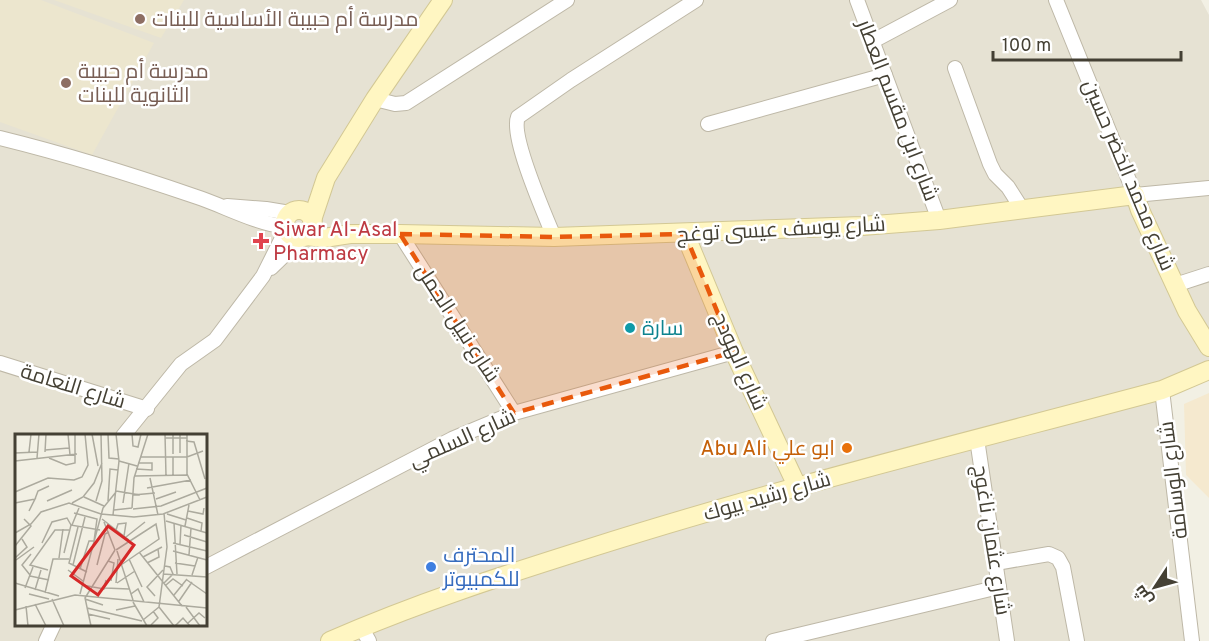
<svg xmlns="http://www.w3.org/2000/svg" width="1209" height="641" viewBox="0 0 1209 641" font-family="Overpass,Cairo,sans-serif">
	<rect width="100%" height="100%" fill="#f2f0e4"/>
	<path fill="#e6e2d3" fill-rule="evenodd" d="M0,0H1201L1209,15V360L1154,384L1167,449L1193,641H0ZM16,436H206V624H16Z"/>
	<polygon fill="#f5e9cf" points="1209,393 1209,498 1186,475 1184,404"/>
	<g fill="#ece6ce">
		<polygon points="0,0 41,0 154,43 92,155 0,122"/>
		<polygon points="54,0 184,0 161,38"/>
	</g>
	<g fill="none" stroke-linecap="round" stroke-linejoin="round">
		<defs>
			<g id="street">
				<polyline points="857,0 939,220"/>
				<polyline points="1056,0 1135,195 1209,188"/>
				<polyline points="873,41 950,0"/>
				<polyline points="955,68 990,164 995,174 1008,187 1022,209"/>
				<polyline points="375,99 395,104 406,103 567,0"/>
				<polyline points="708,124 885,75"/>
				<path d="M0,138C65,154 130,174 194,196C225,206 252,222 285,227"/>
				<polyline points="227,206 266,209 290,213"/>
				<polyline points="400,234 514,413"/>
				<path d="M554,237C545,215 510,136 518,117L571,80L696,0"/>
				<polyline points="271,268 303,237"/>
				<polyline points="1175,285 1209,274"/>
				<polyline points="0,363 147,409"/>
				<polyline points="1162,390 1192,641"/>
				<polyline points="123,436 181,364 215,340 263,276 286,230"/>
				<polyline points="977,439 1007,641"/>
				<polyline points="996,563 1049,554 1058,558 1063,567 1077,641"/>
				<polyline points="206,567 452,439 514,413 734,352"/>
				<polyline points="361,627 369,641"/>
				<polyline points="46,641 54,624"/>
				<polyline points="773,641 999,587"/>
			</g>
			<g id="secondary">
				<circle cx="299" cy="224" r="14"/>
				<polyline points="312,220 326,178 375,99 443,0"/>
				<polyline points="685,234 734,352 797,486"/>
				<polyline points="306,236 324,238 350,234 400,234 554,237 862,226 939,220 1135,195 1140,210 1187,311 1209,347"/>
				<path d="M330,641C417,603 501,576 590,548C779,488 971,441 1162,390L1209,370"/>
			</g>
		</defs>
		<use href="#street" stroke="#beb8a7" stroke-width="16"/>
		<use href="#secondary" stroke="#d3c894" stroke-width="20"/>
		<use href="#street" stroke="#fff" stroke-width="14"/>
		<use href="#secondary" stroke="#fff6c2" stroke-width="18"/>
	</g>
	<path fill="#e8590c" fill-opacity="0.2" stroke="#e8590c" stroke-width="4.5" stroke-dasharray="12 8" stroke-linejoin="round" d="M400,234L554,237L685,234L734,352L514,413Z"/>
	<g fill="#8d6e63" stroke="#fff" stroke-width="2">
		<circle cx="140" cy="19" r="6"/>
		<circle cx="66" cy="83" r="6"/>
	</g>
	<path fill="#e0444e" stroke="#fff" stroke-width="2" d="M258 232h6v6h6v6h-6v6h-6v-6h-6v-6h6z"/>
	<circle fill="#0f9aa8" stroke="#fff" stroke-width="2" cx="630" cy="328" r="6"/>
	<circle fill="#e8710a" stroke="#fff" stroke-width="2" cx="847" cy="448" r="6"/>
	<circle fill="#3f7fe0" stroke="#fff" stroke-width="2" cx="431" cy="567" r="6"/>
	<g text-anchor="middle" stroke-width="5" stroke-linejoin="round" paint-order="stroke">
		<g font-size="21" fill="#785e54" stroke="#fff" text-anchor="start">
			<text x="152" y="26">مدرسة أم حبيبة الأساسية للبنات</text>
			<text x="78" y="78">مدرسة أم حبيبة<tspan x="78" dy="24">الثانوية للبنات</tspan></text>
		</g>
		<g font-size="21" fill="#444034" stroke="#fff">
			<text transform="translate(898 110) rotate(69)" y="7">شارع ابن مقسم العطار</text>
			<text transform="translate(1129 175) rotate(67)" y="7">شارع محمد الخضر حسين</text>
			<text transform="translate(781 229) rotate(-3)" y="7">شارع يوسف عيسى توغج</text>
			<text transform="translate(458 323) rotate(57)" y="7">شارع نبيل الجمل</text>
			<text transform="translate(740 361) rotate(66)" y="7">شارع الهودج</text>
			<text transform="translate(73 386) rotate(17)" y="7">شارع النعامة</text>
			<text transform="translate(462 438) rotate(-24)" y="7">شارع السلمي</text>
			<text transform="translate(1173 480) rotate(-97)" y="7">شارع الوسامة</text>
			<text transform="translate(767 496) rotate(-16)" y="7">شارع رشيد بيوك</text>
			<text transform="translate(992 540) rotate(81)" y="7">شارع عثمان ناغوج</text>
		</g>
		<g font-size="21" fill="#be3a42" stroke="#fff" text-anchor="start">
			<text x="273" y="236">Siwar Al-Asal<tspan x="273" dy="24">Pharmacy</tspan></text>
		</g>
		<g font-size="21" fill="#0d838f" stroke="#fff" text-anchor="start">
			<text x="642" y="335">سارة</text>
		</g>
		<g font-size="21" fill="#c56008" stroke="#fff" text-anchor="end">
			<text x="835" y="455">Abu Ali ابو علي</text>
		</g>
		<g font-size="21" fill="#366cbe" stroke="#fff" text-anchor="start">
			<text x="443" y="562">المحترف<tspan x="443" dy="24">للكمبيوتر</tspan></text>
		</g>
	</g>
	<g transform="translate(15 434)">
		<rect width="192" height="192" fill="#f2f0e4"/>
		<path fill="none" stroke="#acaa9e" stroke-width="1.5" d="M53,0L55,21M77,0L83,32M93,0L94,24L104,25M117,0L118,12L123,13L126,0M150,0L151,42M172,0V40L185,66M150,4H172M171,7L179,8L190,45M30,16L54,14M14,18L16,0M30,18L31,0M0,19L23,18M165,19V0M158,20V0M125,23H172L188,17M158,23V42M22,24L24,0M34,24L51,31L60,29V0M0,27L62,20M104,27L122,32M121,35L137,36V29H123M120,42L173,41M135,44L143,81M132,54L176,46M101,57L125,61M0,58L33,44L59,46L67,43L73,31L70,0M118,61L140,59M69,63L89,72M20,65L23,57L34,52M141,65L161,58M32,67L57,56M81,67L87,47L86,0M93,67L95,35L103,36M0,69L20,65L14,77M57,69L68,63L79,49L87,29M108,69L114,29M117,74L119,44L133,0M118,75L146,72L192,54M99,76L117,74M173,77L188,80L189,74M59,79L82,85L79,107M149,79L152,113L144,173L159,192M152,80L171,86M98,81L104,27L101,0M172,84L187,89L186,97M87,85L114,106M151,87L192,99M89,88L100,116M159,89L162,140M57,91L64,74M170,92L174,71M63,93L54,129L72,138M101,96L103,90L111,89L109,102M0,99L16,90L26,78L54,69L86,80L119,83L148,80L192,63M169,101L192,108M111,103L130,88M27,109L37,88L52,84L56,91M158,109L192,117M165,110L166,91M0,112L16,92L9,85M101,116L141,90L144,105L106,131M102,117L118,166M158,117L192,126M124,118L167,172M49,119L56,91L85,96M174,121L176,94M128,123L147,113M0,124L12,113L7,105M44,124L48,95M114,125L127,153M1,126L19,113M93,127L99,129L96,147M132,129L144,123L143,115M160,129L180,132M58,131L70,83M82,131L90,100L94,98M65,135L74,107H79M33,136L15,131L40,96H54M53,136L68,147M148,140L192,143M15,141L7,131L16,120M177,141L183,123M15,142L34,146M172,146L192,160M0,149L44,162M101,149L103,125M102,149L120,137M149,149L158,140L155,133L150,132M67,151L89,155L91,146M151,151L158,145L168,152M10,154L18,133M90,154L114,155M20,156L26,136M30,159L38,125H54M14,160L34,165M65,160L88,74L101,58M116,160L123,155L129,168M159,161L172,145M140,162L132,153L148,136M37,165L49,192M70,165L88,171M164,167L177,148M118,168L132,192M20,170L31,192M11,172L13,192M171,173L185,192M72,174L127,187M0,176L60,161L192,174M101,176L120,172M73,180L95,185M128,186L144,173M173,189L184,179L190,184M136,191L143,184L138,177M76,192L70,164L100,116M160,192L168,184L175,192"/>
		<path fill="#d62828" fill-opacity="0.15" stroke="#d62828" stroke-width="3" d="M93,92L119,111L83,161L56,142Z"/>
		<rect width="192" height="192" fill="none" stroke="#444034" stroke-width="3"/>
	</g>
	<g transform="translate(1155 587) rotate(234)" stroke="#ffffff" stroke-width="4.5" paint-order="stroke">
	<path d="M0-4.5L10 22L0 15L-10 22Z" fill="#444034"/>
	<text y="-9" font-size="16" font-weight="bold" text-anchor="middle" fill="#444034">ش</text>
	</g>
	<path d="M993 51v9h188v-9" fill="none" stroke="#444034" stroke-width="3"/>
	<text x="1002" y="51" font-size="18" fill="#444034" stroke="#ffffff" stroke-width="4.5" paint-order="stroke">100 m</text>
</svg>
